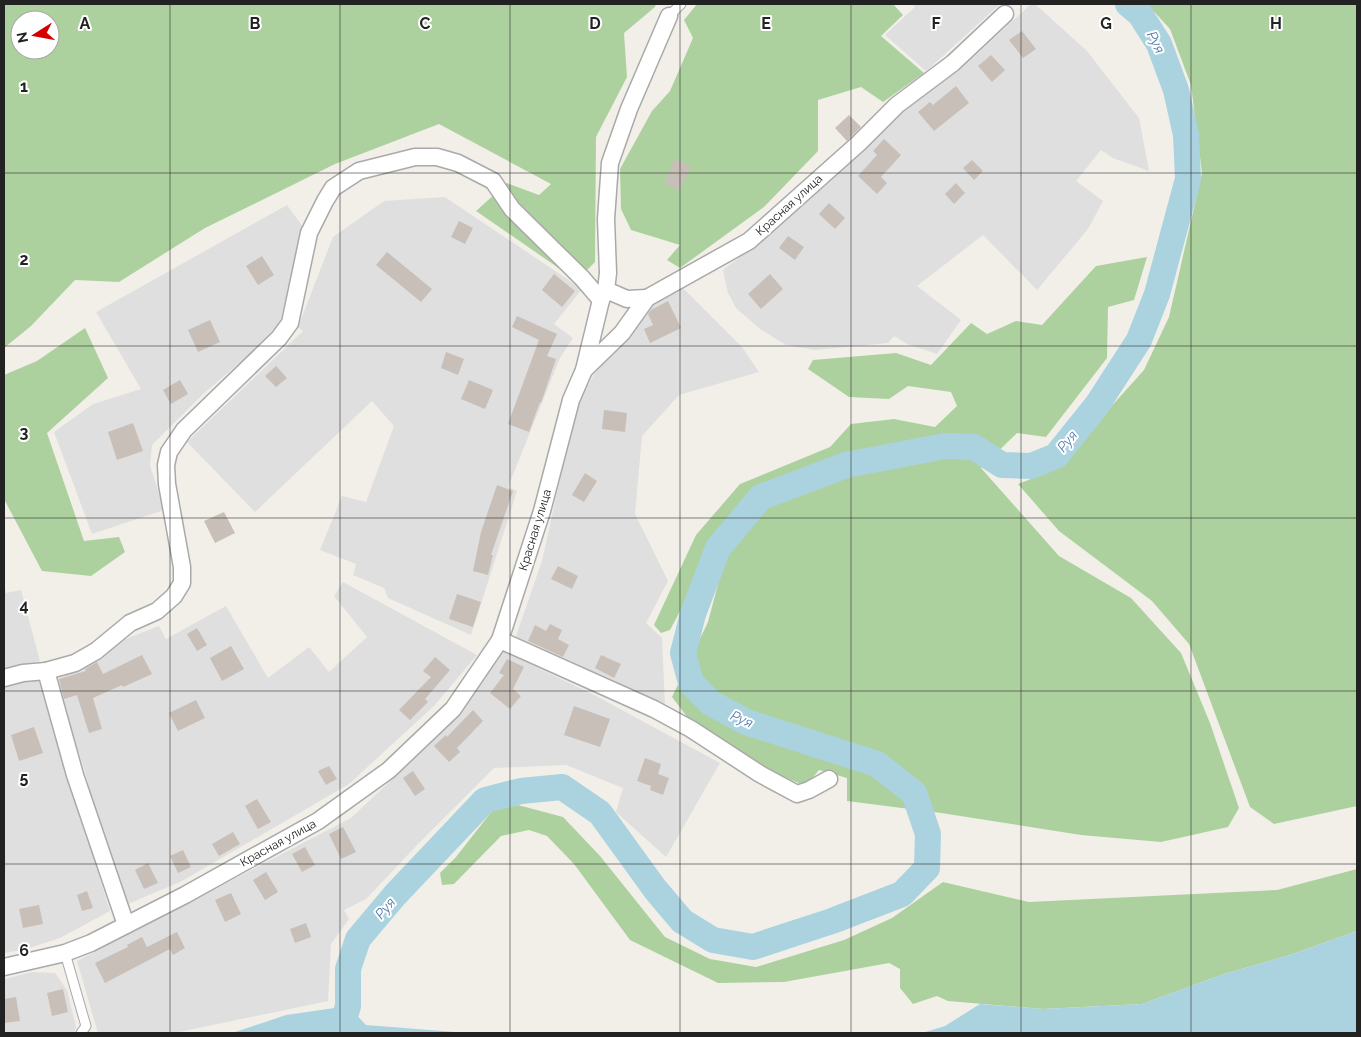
<svg xmlns="http://www.w3.org/2000/svg" width="1361" height="1037" viewBox="0 0 1361 1037" font-family="Raleway,sans-serif">
	<rect width="100%" height="100%" fill="#f2efe9"/>
	<g fill="#e0dfdf">
		<polygon points="913,4 1000,4 926,71 885,35 915,7"/>
		<polygon points="1031,4 1035,4 1087,51 1139,118 1149,171 1113,158 1101,150 1076,181 1103,201 1088,229 1037,290 983,235 917,286 961,320 937,354 907,344 894,336 888,343 815,350 786,345 760,329 736,308 728,293 723,270 758,243 922,91 960,70"/>
		<polygon points="445,197 582,289 554,324 573,338 560,358 508,487 517,491 471,635 388,598 384,588 353,575 356,564 320,550 342,496 366,502 394,426 372,401 255,512 187,442 303,331 298,327 333,237 384,201"/>
		<polygon points="287,205 303,227 278,330 203,394 152,445 150,465 164,510 92,534 54,432 93,404 141,389 96,312"/>
		<polygon points="682,287 742,347 759,372 679,395 642,436 635,514 668,581 646,623 662,638 665,706 515,639 542,561 576,406 595,373 645,309"/>
		<polygon points="343,582 477,655 435,705 349,784 182,881 128,904 103,842 86,775 55,680 97,661 107,654 120,641 159,626 166,639 226,606 268,678 309,647 329,672 367,637 334,596"/>
		<polygon points="4,584 6,593 21,590 40,661 4,670"/>
		<polygon points="503,651 596,696 720,763 666,857 616,812 623,788 566,765 494,768 419,843 366,899 344,910 349,919 331,944 328,1001 174,1033 98,1033 77,961 351,818 451,724"/>
		<polygon points="29,678 39,681 110,911 60,938 26,949 4,953 4,685"/>
		<polygon points="32,972 55,973 67,990 76,1027 74,1033 4,1033 4,979"/>
	</g>
	<g fill="#add19e" fill-rule="evenodd">
		<path d="M4,4H656L655,7L624,33L627,77L596,137L595,262L586,271L560,269L476,211L507,183L539,195L551,184L439,124L335,164L205,228L119,282L75,280L31,326L4,348ZM20,20H50V50H20Z"/>
		<polygon points="697,4 893,4 903,15 881,36 924,73 883,102 861,87 818,100 818,151 764,207 680,268 667,260 680,245 631,230 621,209 620,169 652,111 670,91 693,38 684,20"/>
		<polygon points="1147,4 1357,4 1357,806 1274,824 1250,807 1189,644 1152,601 1059,531 1018,484 1054,470 1144,370 1169,317 1202,173 1191,85 1170,29"/>
		<polygon points="1147,257 1134,300 1108,307 1107,358 1046,437 1017,433 981,468 1059,556 1131,598 1181,653 1210,723 1239,808 1228,827 1161,842 1081,835 941,813 847,801 847,778 819,770 806,786 764,769 694,726 672,697 708,622 722,569 707,568 691,591 670,630 661,633 654,625 696,535 740,484 830,447 851,424 894,419 935,427 957,406 951,392 908,386 889,399 849,397 808,369 813,360 896,353 931,365 971,323 987,334 1016,321 1042,325 1096,266"/>
		<polygon points="85,328 108,378 47,433 84,541 119,537 125,552 91,576 42,571 4,499 4,375 37,361"/>
		<polygon points="518,805 563,817 600,856 665,937 710,959 756,967 844,940 892,918 943,882 1029,902 1277,890 1357,869 1357,931 1290,955 1224,974 1142,1004 1043,1009 948,1001 937,996 913,1004 900,988 900,969 889,963 784,982 718,983 630,940 574,864 547,836 529,830 501,836 454,884 442,885 440,873 456,857 492,811"/>
	</g>
	<g fill="#aad3df">
		<polygon points="1357,931 1357,1033 922,1033 945,1026 980,1004 1043,1009 1142,1004 1224,974 1290,955"/>
		<polygon points="348,1006 366,1025 468,1033 232,1033 286,1015"/>
	</g>
	<g fill="none" stroke-linecap="round" stroke-linejoin="round">
		<polyline stroke="#aad3df" stroke-width="26" points="340,1033 348,1006 348,969 358,939 395,895 485,800 521,791 562,787 600,813 655,889 682,921 713,940 753,947 832,921 902,894 927,868 928,834 914,793 877,764 746,722 711,703 691,683 683,653 693,614 718,548 761,497 846,465 945,446 974,447 1002,465 1031,466 1056,456 1097,405 1139,340 1157,294 1188,179 1186,135 1176,90 1159,44 1140,14 1128,4"/>
	</g>
	<g fill="#c7bfb8">
		<polygon points="1022,31 1036,49 1023,58 1009,40"/>
		<polygon points="991,55 1005,70 992,82 978,66"/>
		<polygon points="956,86 969,103 934,131 918,112 930,102 933,105"/>
		<polygon points="849,115 861,127 847,141 835,128"/>
		<polygon points="884,139 901,155 881,177 887,183 877,194 858,176 877,155 873,151"/>
		<polygon points="675,159 691,166 680,190 664,183"/>
		<polygon points="972,160 983,171 974,180 963,168"/>
		<polygon points="956,183 965,193 954,204 945,194"/>
		<polygon points="829,203 845,218 835,229 819,214"/>
		<polygon points="459,221 473,228 465,244 451,237"/>
		<polygon points="788,236 804,247 795,260 779,248"/>
		<polygon points="387,252 432,289 421,302 376,265"/>
		<polygon points="262,256 274,275 258,285 246,266"/>
		<polygon points="554,274 575,291 562,307 542,290"/>
		<polygon points="770,274 783,289 761,309 748,294"/>
		<polygon points="668,301 681,328 650,343 644,329 653,325 648,314 651,310"/>
		<polygon points="517,316 557,334 547,356 556,359 541,403 540,402 529,432 508,424 539,340 512,327"/>
		<polygon points="210,320 220,342 198,352 188,330"/>
		<polygon points="446,352 464,359 458,375 441,368"/>
		<polygon points="276,366 287,378 276,387 265,376"/>
		<polygon points="180,380 188,394 171,404 163,390"/>
		<polygon points="469,380 493,390 485,409 461,399"/>
		<polygon points="604,410 627,413 625,432 602,429"/>
		<polygon points="133,423 143,451 117,460 108,432"/>
		<polygon points="585,473 597,481 584,502 572,495"/>
		<polygon points="497,485 513,491 491,555 493,555 488,575 473,571 481,532"/>
		<polygon points="224,512 235,533 215,543 204,521"/>
		<polygon points="558,566 578,576 572,589 551,579"/>
		<polygon points="457,594 481,602 473,627 449,619"/>
		<polygon points="550,624 562,630 558,639 569,645 563,657 528,641 535,625 546,631"/>
		<polygon points="197,628 207,645 197,651 187,634"/>
		<polygon points="231,646 244,669 222,681 210,658"/>
		<polygon points="142,655 152,674 123,687 122,685 93,698 102,729 89,733 77,695 64,699 59,679 86,671 85,669 97,662 103,674"/>
		<polygon points="601,655 621,664 614,678 595,668"/>
		<polygon points="435,657 450,670 425,699 428,702 410,720 399,710 431,677 423,671"/>
		<polygon points="507,659 524,667 513,689 521,696 510,709 490,693 504,675 499,673"/>
		<polygon points="196,700 205,718 178,731 169,713"/>
		<polygon points="574,706 610,719 600,747 564,735"/>
		<polygon points="473,710 483,721 457,748 460,752 449,762 434,746 446,735 447,737"/>
		<polygon points="34,727 43,753 19,761 11,735"/>
		<polygon points="645,758 661,764 658,774 669,778 663,795 650,790 651,786 637,781"/>
		<polygon points="329,766 337,779 326,785 318,771"/>
		<polygon points="413,771 425,789 415,796 403,778"/>
		<polygon points="257,799 271,822 258,829 245,806"/>
		<polygon points="343,827 356,852 341,859 329,834"/>
		<polygon points="233,832 240,844 219,856 212,844"/>
		<polygon points="305,847 315,865 302,872 292,854"/>
		<polygon points="183,850 191,867 178,873 170,856"/>
		<polygon points="148,863 158,883 144,889 135,870"/>
		<polygon points="266,872 278,892 265,900 253,880"/>
		<polygon points="87,891 93,908 82,911 77,895"/>
		<polygon points="231,893 241,914 225,922 215,900"/>
		<polygon points="39,905 43,924 23,928 19,909"/>
		<polygon points="306,923 311,937 295,943 290,929"/>
		<polygon points="177,932 185,948 173,955 170,949 105,983 95,963 128,947 127,945 142,937 147,947"/>
		<polygon points="63,989 68,1012 52,1016 47,993"/>
		<polygon points="16,997 20,1021 4,1023 4,999"/>
	</g>
	<g fill="none" stroke-linecap="round" stroke-linejoin="round">
		<defs>
			<g id="lane">
				<polyline points="669,16 681,4"/>
				<polyline points="65,953 86,1026 81,1033"/>
			</g>
			<g id="street">
				<polyline points="606,290 627,299 647,298"/>
				<polyline points="584,370 601,300 606,290 608,273 606,219 610,163 629,109 669,16"/>
				<polyline points="500,640 654,709 691,729 760,774 797,794 809,790 829,779"/>
				<polyline points="46,671 75,775 126,925"/>
				<polyline points="4,678 23,673 46,671 75,663 96,651 130,623 157,611 174,596 182,583 182,567 167,484 166,465 169,452 184,430 279,338 290,323 309,233 325,201 333,188 359,171 415,157 437,157 458,163 493,181 512,209 582,278 601,300"/>
				<polyline points="4,967 65,953 91,943 185,895 318,821 389,770 453,709 500,640 542,511 571,400 584,370 622,333 647,298 749,241 859,143 897,105 953,63 1005,14"/>
			</g>
		</defs>
		<use href="#lane" stroke="#a9a9a9" stroke-width="11"/>
		<use href="#street" stroke="#a9a9a9" stroke-width="19"/>
		<use href="#lane" stroke="#fff" stroke-width="9"/>
		<use href="#street" stroke="#fff" stroke-width="16"/>
	</g>
	<path fill="none" stroke="#222" stroke-width="1" stroke-opacity="0.55" d="M170,4V1033M340,4V1033M510,4V1033M680,4V1033M851,4V1033M1021,4V1033M1191,4V1033M4,173H1357M4,346H1357M4,518H1357M4,691H1357M4,864H1357"/>
	<g text-anchor="middle" stroke-width="4" stroke-linejoin="round" paint-order="stroke">
		<g font-size="12" fill="#222" stroke="#fff">
			<text transform="translate(789 205) rotate(-42)" y="4">Красная улица</text>
			<text transform="translate(535 530) rotate(-73)" y="4">Красная улица</text>
			<text transform="translate(278 843) rotate(-29)" y="4">Красная улица</text>
		</g>
		<g font-size="14" font-style="italic" fill="#4a7aab" stroke="#fff">
			<text transform="translate(1156 42) rotate(63)" y="5">Руя</text>
			<text transform="translate(1067 441) rotate(-51)" y="5">Руя</text>
			<text transform="translate(742 719) rotate(24)" y="5">Руя</text>
			<text transform="translate(385 908) rotate(-50)" y="5">Руя</text>
		</g>
	</g>
	<g font-size="16" text-anchor="middle" font-weight="bold" fill="#222" stroke="#fff" stroke-width="4" stroke-linejoin="round" paint-order="stroke">
		<text x="85" y="29">A</text>
		<text x="255" y="29">B</text>
		<text x="425" y="29">C</text>
		<text x="595" y="29">D</text>
		<text x="766" y="29">E</text>
		<text x="936" y="29">F</text>
		<text x="1106" y="29">G</text>
		<text x="1276" y="29">H</text>
		<text x="24" y="92">1</text>
		<text x="24" y="265">2</text>
		<text x="24" y="438">3</text>
		<text x="24" y="611">4</text>
		<text x="24" y="783">5</text>
		<text x="24" y="956">6</text>
	</g>
	<rect width="1361" height="1037" fill="none" stroke="#222222" stroke-width="10"/>
	<g transform="translate(35 35) rotate(259)"><circle r="24" fill="#ffffff" stroke="#a7a7a7"/>
	<path d="M0-4L9 19L0 12L-9 19Z" fill="#d40000"/>
	<text y="-8" font-size="14" font-weight="bold" text-anchor="middle" fill="#222222">N</text>
	</g>
</svg>
